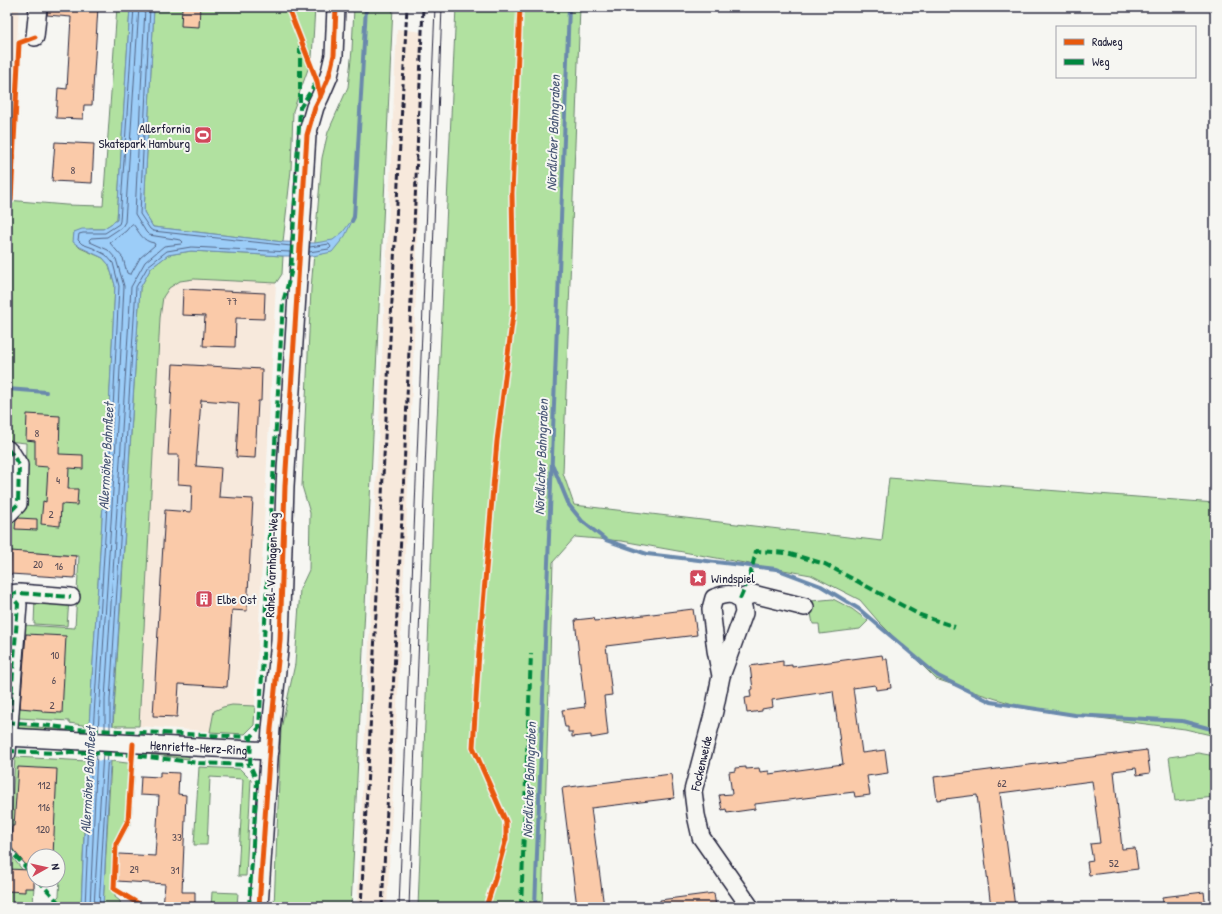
<svg xmlns="http://www.w3.org/2000/svg" width="1222" height="914" viewBox="0 0 1222 914" font-family="'Patrick Hand',sans-serif">
	<rect width="100%" height="100%" fill="#f6f6f2"/>
	<filter id="ink" filterUnits="userSpaceOnUse"><feTurbulence type="fractalNoise" baseFrequency=".025" numOctaves="2"/><feDisplacementMap in="SourceGraphic" scale="8" xChannelSelector="R" yChannelSelector="G"/><feConvolveMatrix kernelMatrix="1 2 1 2 8 2 1 2 1" color-interpolation-filters="sRGB"/></filter>
	<g filter="url(#ink)">
		<g fill="#f7e9dc">
			<polygon points="7,7 19,7 8,200 7,200"/>
			<polygon points="397,29 423,32 420,85 416,290 407,510 387,907 357,907"/>
			<polygon points="194,279 276,283 254,725 245,734 139,726 160,318 163,297 169,288 180,281"/>
		</g>
		<g fill="#b1e1a0" stroke="#6a826e">
			<polygon points="117,7 130,7 117,220 103,229 91,229 74,232 74,242 80,248 103,258 109,265 115,285 109,409 89,726 69,723 69,721 19,718 17,715 22,625 75,628 79,556 8,551 11,519 25,493 26,443 7,441 7,200 66,205 103,206"/>
			<polygon points="154,7 315,7 312,58 293,111 291,170 283,242 153,227 144,212"/>
			<polygon points="354,7 393,7 351,907 274,907 281,729 295,664 300,589 309,570 310,513 302,486 311,289 322,158 328,132 348,87 352,50"/>
			<polygon points="456,7 580,7 563,473 574,505 882,541 889,478 1215,503 1215,736 1185,729 1029,709 980,694 936,679 878,621 860,600 811,575 622,541 575,537 553,562 542,907 418,907 434,487"/>
			<polygon points="11,135 8,196 7,196 7,137"/>
			<polygon points="191,251 283,256 282,274 276,283 194,279 180,281 169,288 163,297 160,318 139,726 113,726 140,288 151,268 168,255"/>
			<polygon points="35,598 69,600 67,626 34,624"/>
			<polygon points="833,599 852,609 868,621 860,629 820,634 819,624 813,624 810,608 811,601"/>
			<polygon points="232,705 255,706 254,725 245,734 210,732 214,711 223,707"/>
			<polygon points="16,725 68,730 68,734 17,730"/>
			<polygon points="137,751 140,751 189,756 189,759 138,753"/>
			<polygon points="1198,753 1215,756 1215,797 1175,801 1169,757"/>
			<polygon points="15,757 87,761 81,907 48,907 59,896 60,877 58,877 58,856 34,856 10,838"/>
			<polygon points="111,761 135,764 131,823 118,846 115,897 120,901 121,907 103,907"/>
			<polygon points="199,767 240,769 251,780 246,876 238,876 243,779 210,777 207,845 194,845"/>
			<polygon points="7,857 9,859 12,857 34,884 33,907 38,907 7,907"/>
			<polygon points="212,892 238,893 237,907 211,907"/>
		</g>
		<polygon fill="#9ccdf8" stroke="#6b89ac" points="130,7 154,7 144,212 153,227 283,242 315,243 333,240 343,232 354,217 345,236 332,252 313,256 283,256 191,251 168,255 151,268 140,288 109,781 103,907 81,907 89,726 109,409 115,285 109,265 103,258 80,247 73,242 74,232 82,229 103,229 117,220"/>
		<polygon fill="#f6f6f2" points="87,724 115,726 116,732 113,761 85,760"/>
		<g fill="none" stroke-linecap="round" stroke-linejoin="round">
			<g stroke="#536687" stroke-width="1">
				<polyline points="150,7 140,214 150,229 153,231 291,246"/>
				<path d="M133,224C140,233 142,241 154,243L155,245L140,258L131,274H129L127,273L123,258L110,243L126,231L131,225Z"/>
				<polyline points="309,252 329,249 331,247 329,244 310,247"/>
				<polyline points="93,732 113,409 119,286 113,263 106,255 93,248 82,244 78,240 79,234 83,233 105,233 119,224 120,221 134,7"/>
				<polyline points="98,732 118,409 124,286 116,259 108,250 90,242 89,240 91,238 107,237 122,227 125,222 139,7"/>
				<polyline points="105,733 105,699 131,287 145,262 164,246 181,244 183,242 181,240 149,235 146,232 135,214 145,7"/>
				<polyline points="110,733 110,700 136,287 148,266 167,251 191,247 290,252"/>
				<polyline points="85,907 92,751"/>
				<polyline points="90,907 97,751"/>
				<polyline points="94,907 103,752"/>
				<polyline points="99,907 108,752"/>
			</g>
			<g stroke="#6b89ac" stroke-width="4">
				<polyline points="352,221 354,217 366,7"/>
				<polyline points="7,389 46,392"/>
				<polyline points="553,466 569,505 582,521 606,540 647,554 776,569 821,586 859,609 938,676 991,702 1075,715 1182,721 1215,730"/>
				<polyline points="535,907 569,7"/>
			</g>
		</g>
		<g fill="#facaa9" stroke="#22223b">
			<polygon points="48,7 98,7 92,105 84,105 83,119 56,118 58,88 67,89 71,17 47,15"/>
			<polygon points="182,7 200,7 199,27 181,26"/>
			<polygon points="55,142 94,144 92,183 52,181"/>
			<polygon points="183,289 265,293 264,319 236,318 235,347 203,346 205,316 182,315"/>
			<polygon points="173,364 262,369 261,401 258,401 255,458 236,457 239,403 201,400 196,466 221,468 219,497 253,499 247,611 232,610 227,687 179,684 177,717 153,716 165,510 191,512 192,485 178,484 179,455 168,455"/>
			<polygon points="27,414 60,416 59,454 83,455 83,469 69,468 68,489 78,489 77,505 61,504 60,526 41,524 43,501 46,502 48,467 35,466 35,441 26,440"/>
			<polygon points="18,518 37,519 37,530 15,529 16,520"/>
			<polygon points="11,551 76,556 75,578 10,574"/>
			<polygon points="693,609 697,635 606,646 612,695 604,696 608,735 591,738 591,735 572,737 572,732 568,732 568,727 565,727 562,710 585,707 575,620 594,618 595,621"/>
			<polygon points="26,634 66,636 62,713 42,712 42,710 20,708"/>
			<polygon points="882,655 883,659 887,659 891,688 876,690 875,685 853,688 862,753 885,750 888,773 867,776 870,795 855,797 854,792 755,804 755,809 727,813 726,809 722,810 719,795 732,794 729,772 735,771 735,768 746,767 746,769 759,768 760,772 769,771 769,774 843,764 833,691 772,700 773,707 762,709 762,711 747,713 745,698 751,697 750,690 753,689 750,666 783,661 783,666 792,665 792,667"/>
			<polygon points="1147,750 1150,773 1137,775 1136,768 1114,771 1122,849 1135,848 1138,869 1089,875 1087,862 1093,861 1090,844 1100,843 1092,781 1000,793 1015,907 991,907 977,795 937,800 934,777"/>
			<polygon points="18,767 57,769 53,856 34,856 34,888 25,888 25,892 7,891 7,869 30,870 10,846 12,826 14,826"/>
			<polygon points="160,772 179,773 178,794 186,795 182,892 195,892 195,907 163,907 165,884 117,881 119,854 155,856 159,796 140,795 141,776 160,777"/>
			<polygon points="671,774 674,798 591,808 604,907 577,907 562,788"/>
			<polygon points="1204,892 1206,907 1164,907 1162,897"/>
			<polygon points="714,893 716,907 660,907 660,900"/>
		</g>
		<g fill="none" stroke-linecap="round" stroke-linejoin="round">
			<defs>
				<g id="minor">
					<polyline points="35,37 38,7"/>
					<polyline points="7,449 12,454 19,465 18,504 7,515"/>
					<polyline points="7,594 9,594 18,604 7,753"/>
					<polyline points="9,594 19,593 71,597"/>
					<polyline points="740,599 753,594 805,607"/>
					<path d="M721,676L716,650L711,609L714,598C731,591 742,593 744,613L721,676L714,711L693,791L696,815L701,837L750,907"/>
					<path id="s1" d="M7,737L270,751"/>
					<polyline points="259,907 271,729 280,641 285,486 307,135 315,107 320,97 329,76 334,55 336,7"/>
				</g>
			</defs>
			<use href="#minor" stroke="#22223b" stroke-width="20"/>
			<use href="#minor" stroke="#f6f6f2" stroke-width="17"/>
			<g stroke="#22223b" stroke-width="1">
				<polyline points="399,907 435,7"/>
				<polyline points="409,907 442,7"/>
			</g>
			<g stroke="#22223b" stroke-width="3" stroke-dasharray="6 3" stroke-linecap="butt">
				<polyline points="361,907 407,7"/>
				<polyline points="382,907 403,496 423,7"/>
			</g>
			<g stroke="#00873e" stroke-width="4" stroke-dasharray="8 4" stroke-linecap="butt">
				<polyline points="300,46 300,108"/>
				<polyline points="7,449 12,454 19,465 18,504 7,515"/>
				<polyline points="7,594 9,594 18,604 7,753"/>
				<polyline points="9,594 19,593 71,597"/>
				<polyline points="740,599 750,576 756,551 787,553 825,564 920,615 955,627"/>
				<polyline points="7,722 51,726 73,729 251,737"/>
				<polyline points="7,751 54,753 72,752 132,755 199,763 250,765"/>
				<polyline points="7,847 34,876"/>
				<polyline points="38,880 59,903"/>
				<polyline points="249,907 257,781 250,765 251,737 259,728 283,302 291,273 300,108 317,81"/>
				<polyline points="521,907 531,654"/>
			</g>
			<defs>
				<g id="cycleway">
					<polyline points="288,7 317,81 320,97"/>
					<polyline points="11,200 19,43 35,37"/>
					<polyline points="133,744 128,821 116,844 114,889 144,907"/>
					<polyline points="259,907 271,729 280,641 285,486 307,135 315,107 320,97 329,76 334,55 336,7"/>
					<polyline points="486,907 495,879 506,839 506,822 473,747 479,651 497,441 514,307 512,193 520,7"/>
				</g>
			</defs>
			<use href="#cycleway" stroke="#f6f6f2" stroke-width="8"/>
			<use href="#cycleway" stroke="#e8590c" stroke-width="5"/>
		</g>
	</g>
	<defs>
		<symbol id="stadium-square" viewBox="-11 -11 22 22"><rect x="-9" y="-9" width="18" height="18" rx="4" fill="#d1495b" stroke="#f6f6f2"/><path d="M0-5a6.5 5 0 1 0 0 10a6.5 5 0 1 0 0-10ZM-3.5-1.8h7v3.6h-7Z" fill="#fff"/></symbol>
		<symbol id="sight-square" viewBox="-11 -11 22 22"><rect x="-9" y="-9" width="18" height="18" rx="4" fill="#d1495b" stroke="#f6f6f2"/><path d="M0-6L1.8-2.2L6-1.7L2.9 1.2L3.7 5.4L0 3.3L-3.7 5.4L-2.9 1.2L-6-1.7L-1.8-2.2Z" fill="#fff"/></symbol>
		<symbol id="building-square" viewBox="-11 -11 22 22"><rect x="-9" y="-9" width="18" height="18" rx="4" fill="#d1495b" stroke="#f6f6f2"/><path d="M-4-6H4V6H1V3H-1V6H-4ZM-2.5-4.3h1.7v1.8h-1.7ZM.8-4.3h1.7v1.8H.8ZM-2.5-1h1.7V.8h-1.7ZM.8-1h1.7V.8H.8Z" fill="#fff"/></symbol>
	</defs>
	<g fill-rule="evenodd">
		<use href="#stadium-square" x="193" y="125" width="20" height="20"/>
		<use href="#sight-square" x="688" y="568" width="20" height="20"/>
		<use href="#building-square" x="194" y="589" width="20" height="20"/>
	</g>
	<g text-anchor="middle" stroke-width="4" stroke-linejoin="round" paint-order="stroke">
		<g font-size="11" fill="#584c56">
			<text x="73" y="174">8</text>
			<text x="232" y="305">77</text>
			<text x="37" y="437">8</text>
			<text x="58" y="484">4</text>
			<text x="51" y="518">2</text>
			<text x="38" y="568">20</text>
			<text x="59" y="570">16</text>
			<text x="55" y="659">10</text>
			<text x="54" y="684">6</text>
			<text x="52" y="709">2</text>
			<text x="1002" y="787">62</text>
			<text x="44" y="789">112</text>
			<text x="44" y="811">116</text>
			<text x="43" y="833">120</text>
			<text x="177" y="841">33</text>
			<text x="1114" y="867">52</text>
			<text x="134" y="873">29</text>
			<text x="175" y="874">31</text>
		</g>
		<g font-size="13" fill="#22223b" stroke="#f6f6f2" text-anchor="start">
			<text x="190" y="133" text-anchor="end">Allerfornia<tspan x="190" dy="15">Skatepark Hamburg</tspan></text>
			<text x="711" y="583">Windspiel</text>
			<text x="217" y="604">Elbe Ost</text>
		</g>
		<g font-size="13" fill="#22223b" stroke="#f6f6f2">
			<text transform="translate(271 565) rotate(-88)" y="5">Rahel-Varnhagen-Weg</text>
			<text dy="5" stroke="none"><textPath href="#s1" startOffset="192">Henriette-Herz-Ring</textPath></text>
			<text transform="translate(701 763) rotate(-77)" y="5">Fockenweide</text>
		</g>
		<g font-size="14" font-style="italic" fill="#475574" stroke="#f6f6f2">
			<text transform="translate(553 133) rotate(-88)" y="5">Nördlicher Bahngraben</text>
			<text transform="translate(106 456) rotate(-87)" y="5">Allermöher Bahnfleet</text>
			<text transform="translate(541 457) rotate(-88)" y="5">Nördlicher Bahngraben</text>
			<text transform="translate(88 780) rotate(-87)" y="5">Allermöher Bahnfleet</text>
			<text transform="translate(529 780) rotate(-88)" y="5">Nördlicher Bahngraben</text>
		</g>
	</g>
	<rect width="1222" height="914" fill="none" stroke="#f6f6f2" stroke-width="24"/>
	<rect x="12" y="12" width="1198" height="890" fill="none" stroke="#22223b" stroke-width="1.5" filter="url(#ink)"/>
	<rect x="1056" y="26" width="140" height="52" fill="#f6f6f2" stroke="#a1a1a9"/>
	<rect x="1064" y="39" width="20" height="6" fill="#e8590c" stroke="#a1a1a9"/>
	<text x="1092" y="46" font-size="12" fill="#22223b">Radweg</text>
	<rect x="1064" y="59" width="20" height="6" fill="#00873e" stroke="#a1a1a9"/>
	<text x="1092" y="66" font-size="12" fill="#22223b">Weg</text>
	<g transform="translate(46 868) rotate(82)"><circle r="19" fill="#f6f6f2" stroke="#a1a1a9"/>
	<path d="M0-3L7 15L0 10L-7 15Z" fill="#d1495b"/>
	<text y="-6" font-size="11" font-weight="bold" text-anchor="middle" fill="#22223b">N</text>
	</g>
</svg>
